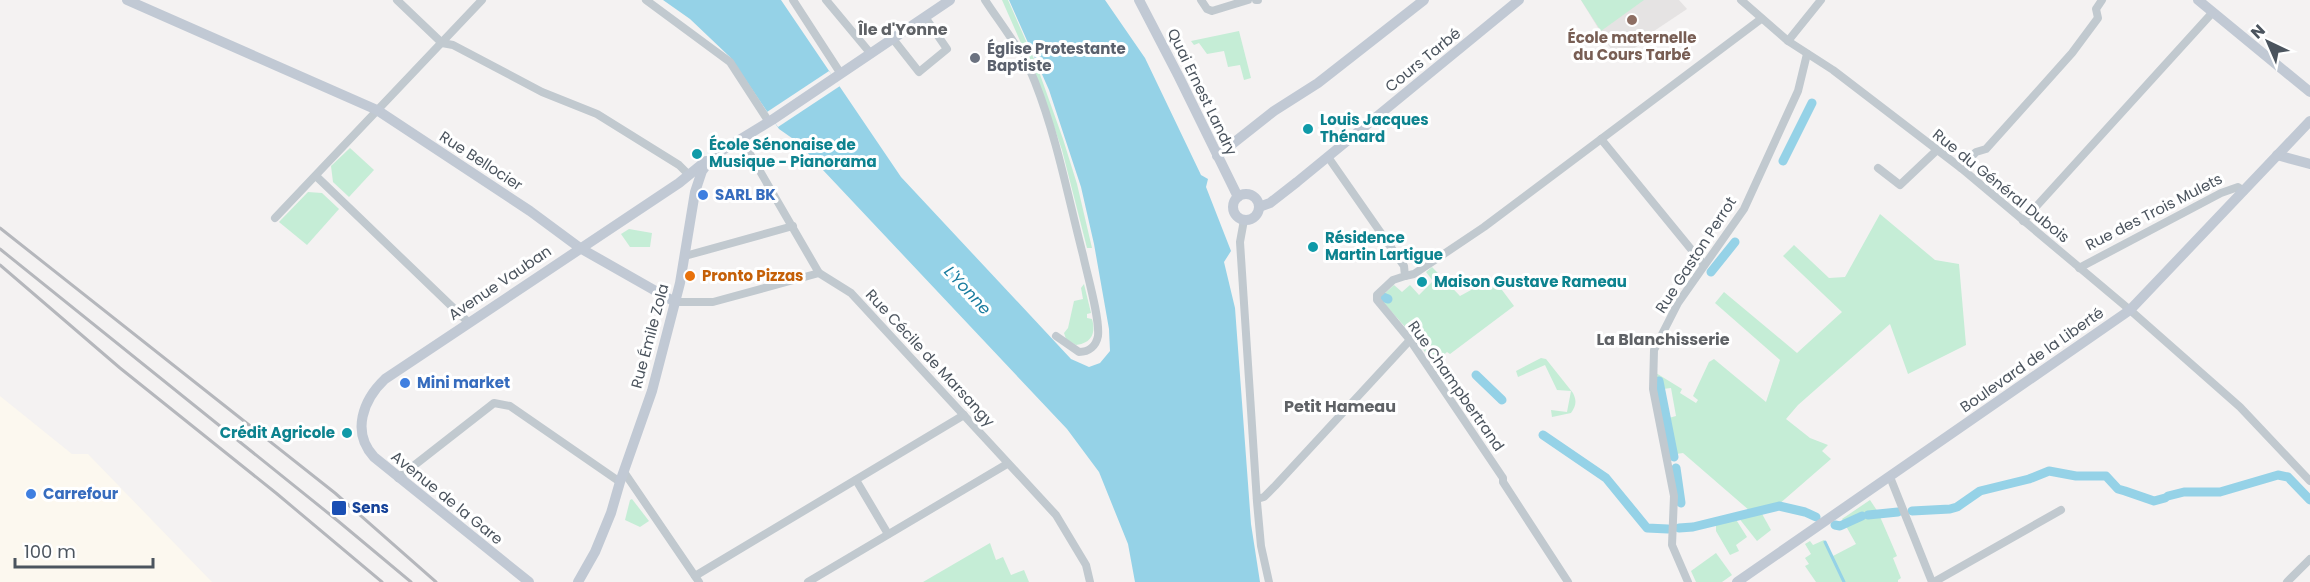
<svg xmlns="http://www.w3.org/2000/svg" width="2310" height="582" viewBox="0 0 2310 582" font-family="Poppins,sans-serif">
	<rect width="100%" height="100%" fill="#f4f2f2"/>
	<polygon fill="#fcf8ef" points="0,396 72,454 88,454 212,582 0,582"/>
	<polygon fill="#e5e3e3" points="1581,0 1679,0 1687,9 1639,41 1641,44 1617,59"/>
	<g fill="#c5edd6">
		<polygon points="1002,0 1008,0 1037,66 1063,139 1077,184 1092,248 1087,248 1062,150 1040,86"/>
		<polygon points="1581,0 1644,0 1601,31"/>
		<polygon points="1239,31 1251,78 1244,80 1240,65 1228,67 1224,51 1207,54 1199,43 1194,45 1191,41"/>
		<polygon points="350,148 374,170 349,197 333,182 331,166"/>
		<polygon points="308,192 322,193 339,209 307,245 279,222"/>
		<polygon points="1880,214 1935,260 1959,264 1966,345 1908,374 1890,324 1798,405 1786,419 1810,438 1828,445 1822,451 1831,459 1778,505 1750,511 1683,453 1676,454 1669,418 1676,416 1671,388 1663,389 1662,383 1656,379 1656,373 1682,389 1680,393 1696,403 1698,400 1693,396 1709,362 1714,359 1766,402 1780,360 1715,303 1724,292 1797,353 1842,312 1783,256 1794,245 1829,278 1845,277"/>
		<polygon points="629,229 652,233 650,247 630,247 621,234"/>
		<polygon points="1432,267 1460,296 1493,278 1514,306 1450,354 1447,352 1439,359 1435,355 1430,359 1415,338 1382,301 1383,295 1394,285 1402,292 1410,285 1419,295 1433,281 1426,272"/>
		<path d="M1084,284L1091,313L1087,314V318L1092,319C1096,333 1092,343 1076,345L1066,339L1064,333L1068,328L1074,301L1083,299L1081,288Z"/>
		<path d="M1541,358L1546,359L1573,393C1577,401 1576,406 1571,413L1552,417L1551,410L1567,412L1571,391L1557,390L1545,365L1518,377L1516,371Z"/>
		<polygon points="632,499 649,521 640,527 625,520 630,500"/>
		<polygon points="1870,500 1878,512 1897,556 1893,558 1901,578 1898,580 1898,582 1816,582 1805,566 1809,564 1805,558 1811,554 1805,544 1810,541 1813,545 1824,540 1833,556 1856,544 1842,519"/>
		<polygon points="1761,512 1771,530 1757,541 1738,517"/>
		<polygon points="1735,518 1747,537 1736,545 1739,551 1730,555 1716,531 1716,524"/>
		<polygon points="990,543 996,560 1003,557 1011,575 1024,570 1029,582 923,582"/>
		<polygon points="1716,553 1732,575 1722,582 1696,582 1691,571"/>
	</g>
	<polygon fill="#95d2e7" points="663,0 781,0 901,177 1071,359 1089,367 1100,363 1110,351 1109,329 1094,244 1081,187 1049,90 1009,0 1105,0 1145,58 1201,175 1208,179 1206,187 1231,251 1224,262 1235,308 1251,524 1260,582 1135,582 1128,544 1099,472 1067,429 822,169 799,143 779,129 730,57 690,19"/>
	<polygon fill="#f4f2f2" points="829,71 840,86 778,127 767,112"/>
	<g fill="none" stroke-linecap="round" stroke-linejoin="round">
		<polyline stroke="#95d2e7" stroke-width="3" points="1825,542 1844,582"/>
		<g stroke="#95d2e7" stroke-width="9">
			<polyline points="1783,161 1812,103"/>
			<polyline points="1711,272 1735,242"/>
			<polyline points="1383,297 1388,299"/>
			<polyline points="1476,375 1502,400"/>
			<polyline points="1659,381 1674,457"/>
			<polyline points="1543,435 1606,478 1647,528 1668,529"/>
			<polyline points="1676,468 1681,503"/>
			<polyline points="2168,496 2184,492 2220,492 2278,475 2288,477 2310,500"/>
			<polyline points="1912,511 1950,509 1957,507 1980,491 2029,479 2049,471 2076,476 2106,476 2118,489 2125,491 2154,501 2165,498"/>
			<polyline points="1868,515 1898,512"/>
			<polyline points="1835,525 1840,526 1862,516"/>
			<polyline points="1679,528 1693,527 1779,506 1805,512 1816,517"/>
		</g>
		<g stroke="#c1c9cf" stroke-width="8">
			<polyline points="397,0 442,43 453,45 542,92 597,114 679,165 688,174"/>
			<polyline points="646,0 730,62 769,122"/>
			<polyline points="793,0 841,74"/>
			<polyline points="826,0 871,54"/>
			<path d="M985,0C1002,26 1024,53 1035,82C1057,138 1068,197 1083,255C1087,274 1100,318 1098,336C1096,346 1089,352 1079,352L1056,336"/>
			<polyline points="1201,0 1207,9 1212,11 1248,0"/>
			<polyline points="1256,0 1258,0"/>
			<polyline points="1741,0 1788,41 1833,70 1961,168 2130,310 2240,407 2310,481"/>
			<polyline points="893,39 919,72 947,49 925,17"/>
			<polyline points="1788,41 1821,0"/>
			<polyline points="1601,139 1704,265"/>
			<polyline points="750,154 819,273 851,293 1056,515 1086,565 1090,582"/>
			<polyline points="1328,157 1404,266 1405,276 1393,280 1377,295 1377,300 1410,340 1503,478 1503,482 1568,582"/>
			<polyline points="1878,168 1900,185 1937,150"/>
			<polyline points="1961,168 1976,152 1986,149 2072,53 2098,18 2096,9 2102,0"/>
			<polyline points="316,176 468,322"/>
			<polyline points="275,218 482,0"/>
			<polyline points="1244,220 1240,242 1257,502 1261,546 1269,582"/>
			<polyline points="2023,221 2213,12"/>
			<polyline points="685,256 793,226"/>
			<polyline points="2079,268 2221,193 2238,187 2244,191"/>
			<polyline points="1405,276 1414,274 1484,227 1761,19"/>
			<polyline points="675,302 713,302 819,273"/>
			<polyline points="624,472 699,582"/>
			<polyline points="1890,477 1932,582"/>
			<polyline points="398,478 494,403 510,406 620,482"/>
			<polyline points="856,480 888,534"/>
			<polyline points="1257,499 1264,497 1275,486 1410,340"/>
			<polyline points="695,576 964,415"/>
			<polyline points="808,582 1007,464"/>
			<polyline points="1688,582 1672,545 1674,496 1653,389 1654,350 1678,303 1744,209 1798,91 1807,54"/>
			<polyline points="1934,582 2061,510"/>
			<polyline points="2287,582 2310,559"/>
		</g>
		<g stroke="#c1c9d4" stroke-width="10">
			<polyline points="127,0 377,110 530,211 580,248 675,302"/>
			<polyline points="1139,0 1179,77 1238,197"/>
			<polyline points="2198,0 2310,92"/>
			<polyline points="2277,155 2310,164"/>
			<polyline points="1217,156 1274,111 1318,83 1424,0"/>
			<circle cx="1246" cy="207" r="13"/>
			<polyline points="1259,207 1270,203 1297,182 1519,0"/>
			<path d="M529,582L374,457C351,432 363,400 385,379L679,183L706,161"/>
			<polyline points="578,582 595,552 611,513 620,482 652,391 680,283 695,192 702,171 713,156 772,120 950,0"/>
			<polyline points="1737,582 2130,310 2310,121"/>
		</g>
		<g stroke="#b5b7bc" stroke-width="3">
			<polyline points="0,228 335,493 436,582"/>
			<polyline points="0,249 338,521 411,582"/>
			<polyline points="0,265 120,368 276,493 382,582"/>
		</g>
	</g>
	<circle fill="#8d6e63" stroke="#fff" stroke-width="2" cx="1632" cy="20" r="6"/>
	<circle fill="#6b7280" stroke="#fff" stroke-width="2" cx="975" cy="58" r="6"/>
	<g fill="#0f9aa8" stroke="#fff" stroke-width="2">
		<circle cx="1308" cy="129" r="6"/>
		<circle cx="697" cy="154" r="6"/>
		<circle cx="1313" cy="247" r="6"/>
		<circle cx="1422" cy="282" r="6"/>
		<circle cx="347" cy="433" r="6"/>
	</g>
	<g fill="#3f7fe0" stroke="#fff" stroke-width="2">
		<circle cx="703" cy="195" r="6"/>
		<circle cx="405" cy="383" r="6"/>
		<circle cx="31" cy="494" r="6"/>
	</g>
	<circle fill="#e8710a" stroke="#fff" stroke-width="2" cx="690" cy="276" r="6"/>
	<rect fill="#1a4fb4" stroke="#fff" stroke-width="2" x="331" y="500" width="16" height="16" rx="3"/>
	<g text-anchor="middle" stroke-width="6" stroke-linejoin="round" paint-order="stroke">
		<g font-size="15" font-weight="bold" fill="#785e54" stroke="#fff">
			<text x="1632" y="43">École maternelle<tspan x="1632" dy="17">du Cours Tarbé</tspan></text>
		</g>
		<g font-size="15" font-weight="bold" fill="#5b616d" stroke="#fff" text-anchor="start">
			<text x="987" y="54">Église Protestante<tspan x="987" dy="17">Baptiste</tspan></text>
		</g>
		<g font-size="15" fill="#4b545e" stroke="#fff">
			<text transform="translate(1423 60) rotate(-39)" y="5">Cours Tarbé</text>
			<text transform="translate(1202 92) rotate(64)" y="5">Quai Ernest Landry</text>
			<text transform="translate(481 161) rotate(33)" y="5">Rue Bellocier</text>
			<text transform="translate(2001 186) rotate(39)" y="5">Rue du Général Dubois</text>
			<text transform="translate(2154 212) rotate(-27)" y="5">Rue des Trois Mulets</text>
			<text transform="translate(1696 255) rotate(-57)" y="5">Rue Gaston Perrot</text>
			<text transform="translate(500 283) rotate(-34)" y="5">Avenue Vauban</text>
			<text transform="translate(650 336) rotate(-75)" y="5">Rue Émile Zola</text>
			<text transform="translate(930 358) rotate(47)" y="5">Rue Cécile de Marsangy</text>
			<text transform="translate(2032 360) rotate(-35)" y="5">Boulevard de la Liberté</text>
			<text transform="translate(1456 386) rotate(55)" y="5">Rue Champbertrand</text>
			<text transform="translate(447 498) rotate(39)" y="5">Avenue de la Gare</text>
		</g>
		<g font-size="15" font-weight="bold" fill="#0d838f" stroke="#fff" text-anchor="start">
			<text x="1320" y="125">Louis Jacques<tspan x="1320" dy="17">Thénard</tspan></text>
			<text x="709" y="150">École Sénonaise de<tspan x="709" dy="17">Musique - Pianorama</tspan></text>
			<text x="1325" y="243">Résidence<tspan x="1325" dy="17">Martin Lartigue</tspan></text>
			<text x="1434" y="287">Maison Gustave Rameau</text>
			<text x="335" y="438" text-anchor="end">Crédit Agricole</text>
		</g>
		<g font-size="15" font-weight="bold" fill="#366cbe" stroke="#fff" text-anchor="start">
			<text x="715" y="200">SARL BK</text>
			<text x="417" y="388">Mini market</text>
			<text x="43" y="499">Carrefour</text>
		</g>
		<g font-size="15" font-weight="bold" fill="#c56008" stroke="#fff" text-anchor="start">
			<text x="702" y="281">Pronto Pizzas</text>
		</g>
		<g font-size="15" font-weight="bold" fill="#164399" stroke="#fff" text-anchor="start">
			<text x="352" y="513">Sens</text>
		</g>
		<g font-size="16" font-weight="bold" fill="#5f6266" stroke="#fff">
			<text x="903" y="35">Île d'Yonne</text>
			<text x="1663" y="345">La Blanchisserie</text>
			<text x="1340" y="412">Petit Hameau</text>
		</g>
		<g font-size="16" font-style="italic" fill="#177b9e" stroke="#fff">
			<text transform="translate(968 290) rotate(47)" y="6">L'Yonne</text>
		</g>
	</g>
	<g transform="translate(2268 42) rotate(316)" stroke="#ffffff" stroke-width="4.5" paint-order="stroke">
	<path d="M0-4.5L10 22L0 15L-10 22Z" fill="#4b545e"/>
	<text y="-9" font-size="16" font-weight="bold" text-anchor="middle" fill="#4b545e">N</text>
	</g>
	<path d="M15 558v9h138v-9" fill="none" stroke="#4b545e" stroke-width="3"/>
	<text x="24" y="558" font-size="18" fill="#4b545e" stroke="#ffffff" stroke-width="4.5" paint-order="stroke">100 m</text>
</svg>
